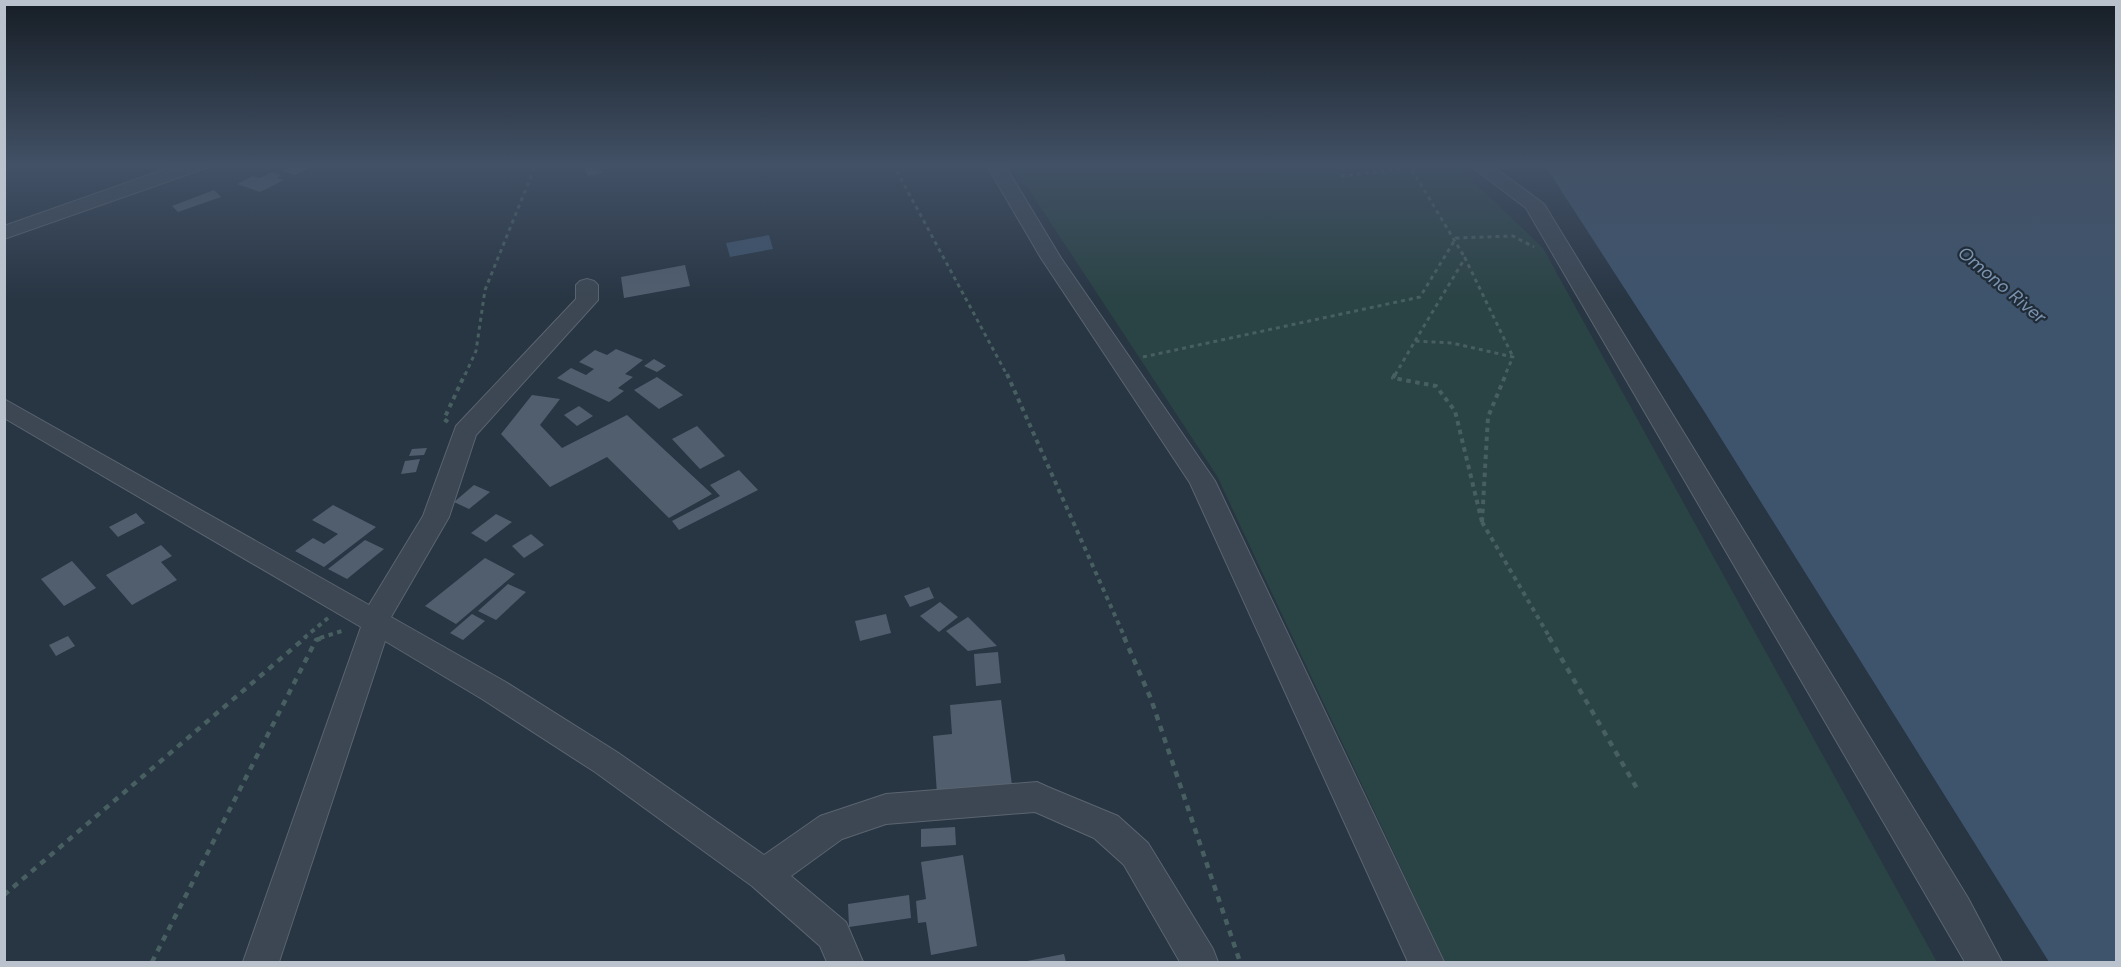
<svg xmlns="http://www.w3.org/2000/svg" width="2121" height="967" viewBox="0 0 2121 967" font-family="'DM Sans',sans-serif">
	<rect width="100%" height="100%" fill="#283543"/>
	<polygon fill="#2a4344" points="1012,164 1455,164 1543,248 1937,962 1445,962 1217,476"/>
	<g fill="#3e546c">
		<polygon points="1544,164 2116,164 2116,962 2049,962 1702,408"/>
		<polygon points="769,235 773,249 730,257 726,243"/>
	</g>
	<g fill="#515e6e">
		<polygon points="295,164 316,164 295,175 283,171"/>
		<polygon points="583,164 597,164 602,173 588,176"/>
		<polygon points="272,172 281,175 277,178 284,180 260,192 237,184 253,176 260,178"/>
		<polygon points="214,190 221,197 178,212 172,206"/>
		<polygon points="685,265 690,286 624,298 621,277"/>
		<polygon points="616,349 643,360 625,374 633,377 618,388 624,391 609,402 557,378 571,368 586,375 594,369 579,362 595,350 607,355"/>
		<polygon points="654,359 666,366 657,372 644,366"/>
		<polygon points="657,377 683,395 659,409 634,390"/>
		<polygon points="532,395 560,399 540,425 562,448 627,415 712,494 669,518 607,457 550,487 501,434"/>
		<polygon points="579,406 593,416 577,426 564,415"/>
		<polygon points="697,426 725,456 700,469 672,439"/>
		<polygon points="427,448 424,455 409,456 412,449"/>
		<polygon points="420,459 416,472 401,474 405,461"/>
		<polygon points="739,470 758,490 679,530 672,521 720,496 710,485"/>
		<polygon points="474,485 490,492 469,509 454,502"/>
		<polygon points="333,505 376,527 324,567 295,551 313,538 324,544 338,534 312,520"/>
		<polygon points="136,513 145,523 118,537 109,527"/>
		<polygon points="496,514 512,522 486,542 471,533"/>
		<polygon points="531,534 544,545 524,558 512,546"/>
		<polygon points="365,540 384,549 347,579 328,569"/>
		<polygon points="161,545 172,556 161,562 177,580 132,605 106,575"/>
		<polygon points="485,558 515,574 456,624 425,606"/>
		<polygon points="72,561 96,588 64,606 41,579"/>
		<polygon points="508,584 526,592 496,620 478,611"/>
		<polygon points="929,587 934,598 910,607 904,596"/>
		<polygon points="940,602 958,617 939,632 920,616"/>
		<polygon points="472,614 485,621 463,640 450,633"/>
		<polygon points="886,614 891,633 860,641 855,621"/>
		<polygon points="968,617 997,646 968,651 946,631"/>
		<polygon points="68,636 75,646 56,656 49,645"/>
		<polygon points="998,652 1001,683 976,686 974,654"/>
		<polygon points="1001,700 1012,785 937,794 933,736 952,734 950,705"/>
		<polygon points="955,827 956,845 921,847 921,829"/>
		<polygon points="963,855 977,946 931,955 926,922 918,923 916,901 926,899 921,862"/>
		<polygon points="909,895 911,918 849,927 848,904"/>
		<polygon points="1064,954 1066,962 1027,962 1027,961"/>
	</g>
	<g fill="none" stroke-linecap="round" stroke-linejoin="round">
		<defs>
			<g id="street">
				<polygon points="180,164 208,164 206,168 4,239 4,226"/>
				<polygon points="986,164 1004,164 1061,258 1215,481 1444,962 1408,962 1190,483 1041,258"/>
				<polygon points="1468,164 1490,164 1544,204 1968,898 2002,962 1965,962 1526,208"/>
				<polygon points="587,279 594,281 598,285 598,300 476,435 449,517 391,617 504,681 617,752 764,855 820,816 886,794 1037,782 1048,787 1118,816 1148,843 1213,949 1218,962 1180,962 1124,865 1094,838 1035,812 886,824 842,839 791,876 846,922 863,962 827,962 820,946 752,886 595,772 482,699 385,641 279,962 243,962 361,627 4,418 4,399 369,605 423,516 456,426 576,299 576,285 580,281"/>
			</g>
		</defs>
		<use href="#street" stroke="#5b6570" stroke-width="2"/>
		<g stroke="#485f61" stroke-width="3" stroke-dasharray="4 4" stroke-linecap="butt">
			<polyline points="893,164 1007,375"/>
			<polyline points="1341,176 1411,168 1465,258"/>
			<polyline points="1415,341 1465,258 1513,357"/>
			<polyline points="1143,357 1420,297 1456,238 1513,236 1534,247"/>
			<polyline points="465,375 476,351 485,290 536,164"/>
			<polyline points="1395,375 1415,341 1452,343 1513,357 1505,375"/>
		</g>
		<g stroke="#485f61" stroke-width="4" stroke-dasharray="4.5 4.5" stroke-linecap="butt">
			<polyline points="1007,374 1125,638"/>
			<polyline points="1395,374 1393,378 1436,386 1455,411 1482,522"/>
			<polyline points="448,422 444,419 465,374"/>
			<polyline points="1482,522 1550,638"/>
			<polyline points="1482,522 1488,417 1506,374"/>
			<polyline points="304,638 328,618"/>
			<polyline points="320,638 345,630"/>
		</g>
		<g stroke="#485f61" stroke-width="4.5" stroke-dasharray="6 6" stroke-linecap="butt">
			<polyline points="1124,637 1151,699 1240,962"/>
			<polyline points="1549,637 1639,792"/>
			<polyline points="4,895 306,637"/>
			<polyline points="152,962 316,640 325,637"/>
		</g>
		<use href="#street" fill="#3c4753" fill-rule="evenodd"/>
	</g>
	<linearGradient id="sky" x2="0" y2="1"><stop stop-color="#161d25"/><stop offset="0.55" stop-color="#425166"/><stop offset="1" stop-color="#425166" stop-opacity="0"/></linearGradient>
	<rect width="2121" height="300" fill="url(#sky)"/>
	<g text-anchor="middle" stroke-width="4.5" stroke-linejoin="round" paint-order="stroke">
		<g font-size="18" font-style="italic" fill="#7b94af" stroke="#212c39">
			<text transform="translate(2002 285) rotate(40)" y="6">Omono River</text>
		</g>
	</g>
	<rect width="2121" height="967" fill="none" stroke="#bac2cd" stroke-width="12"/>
</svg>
